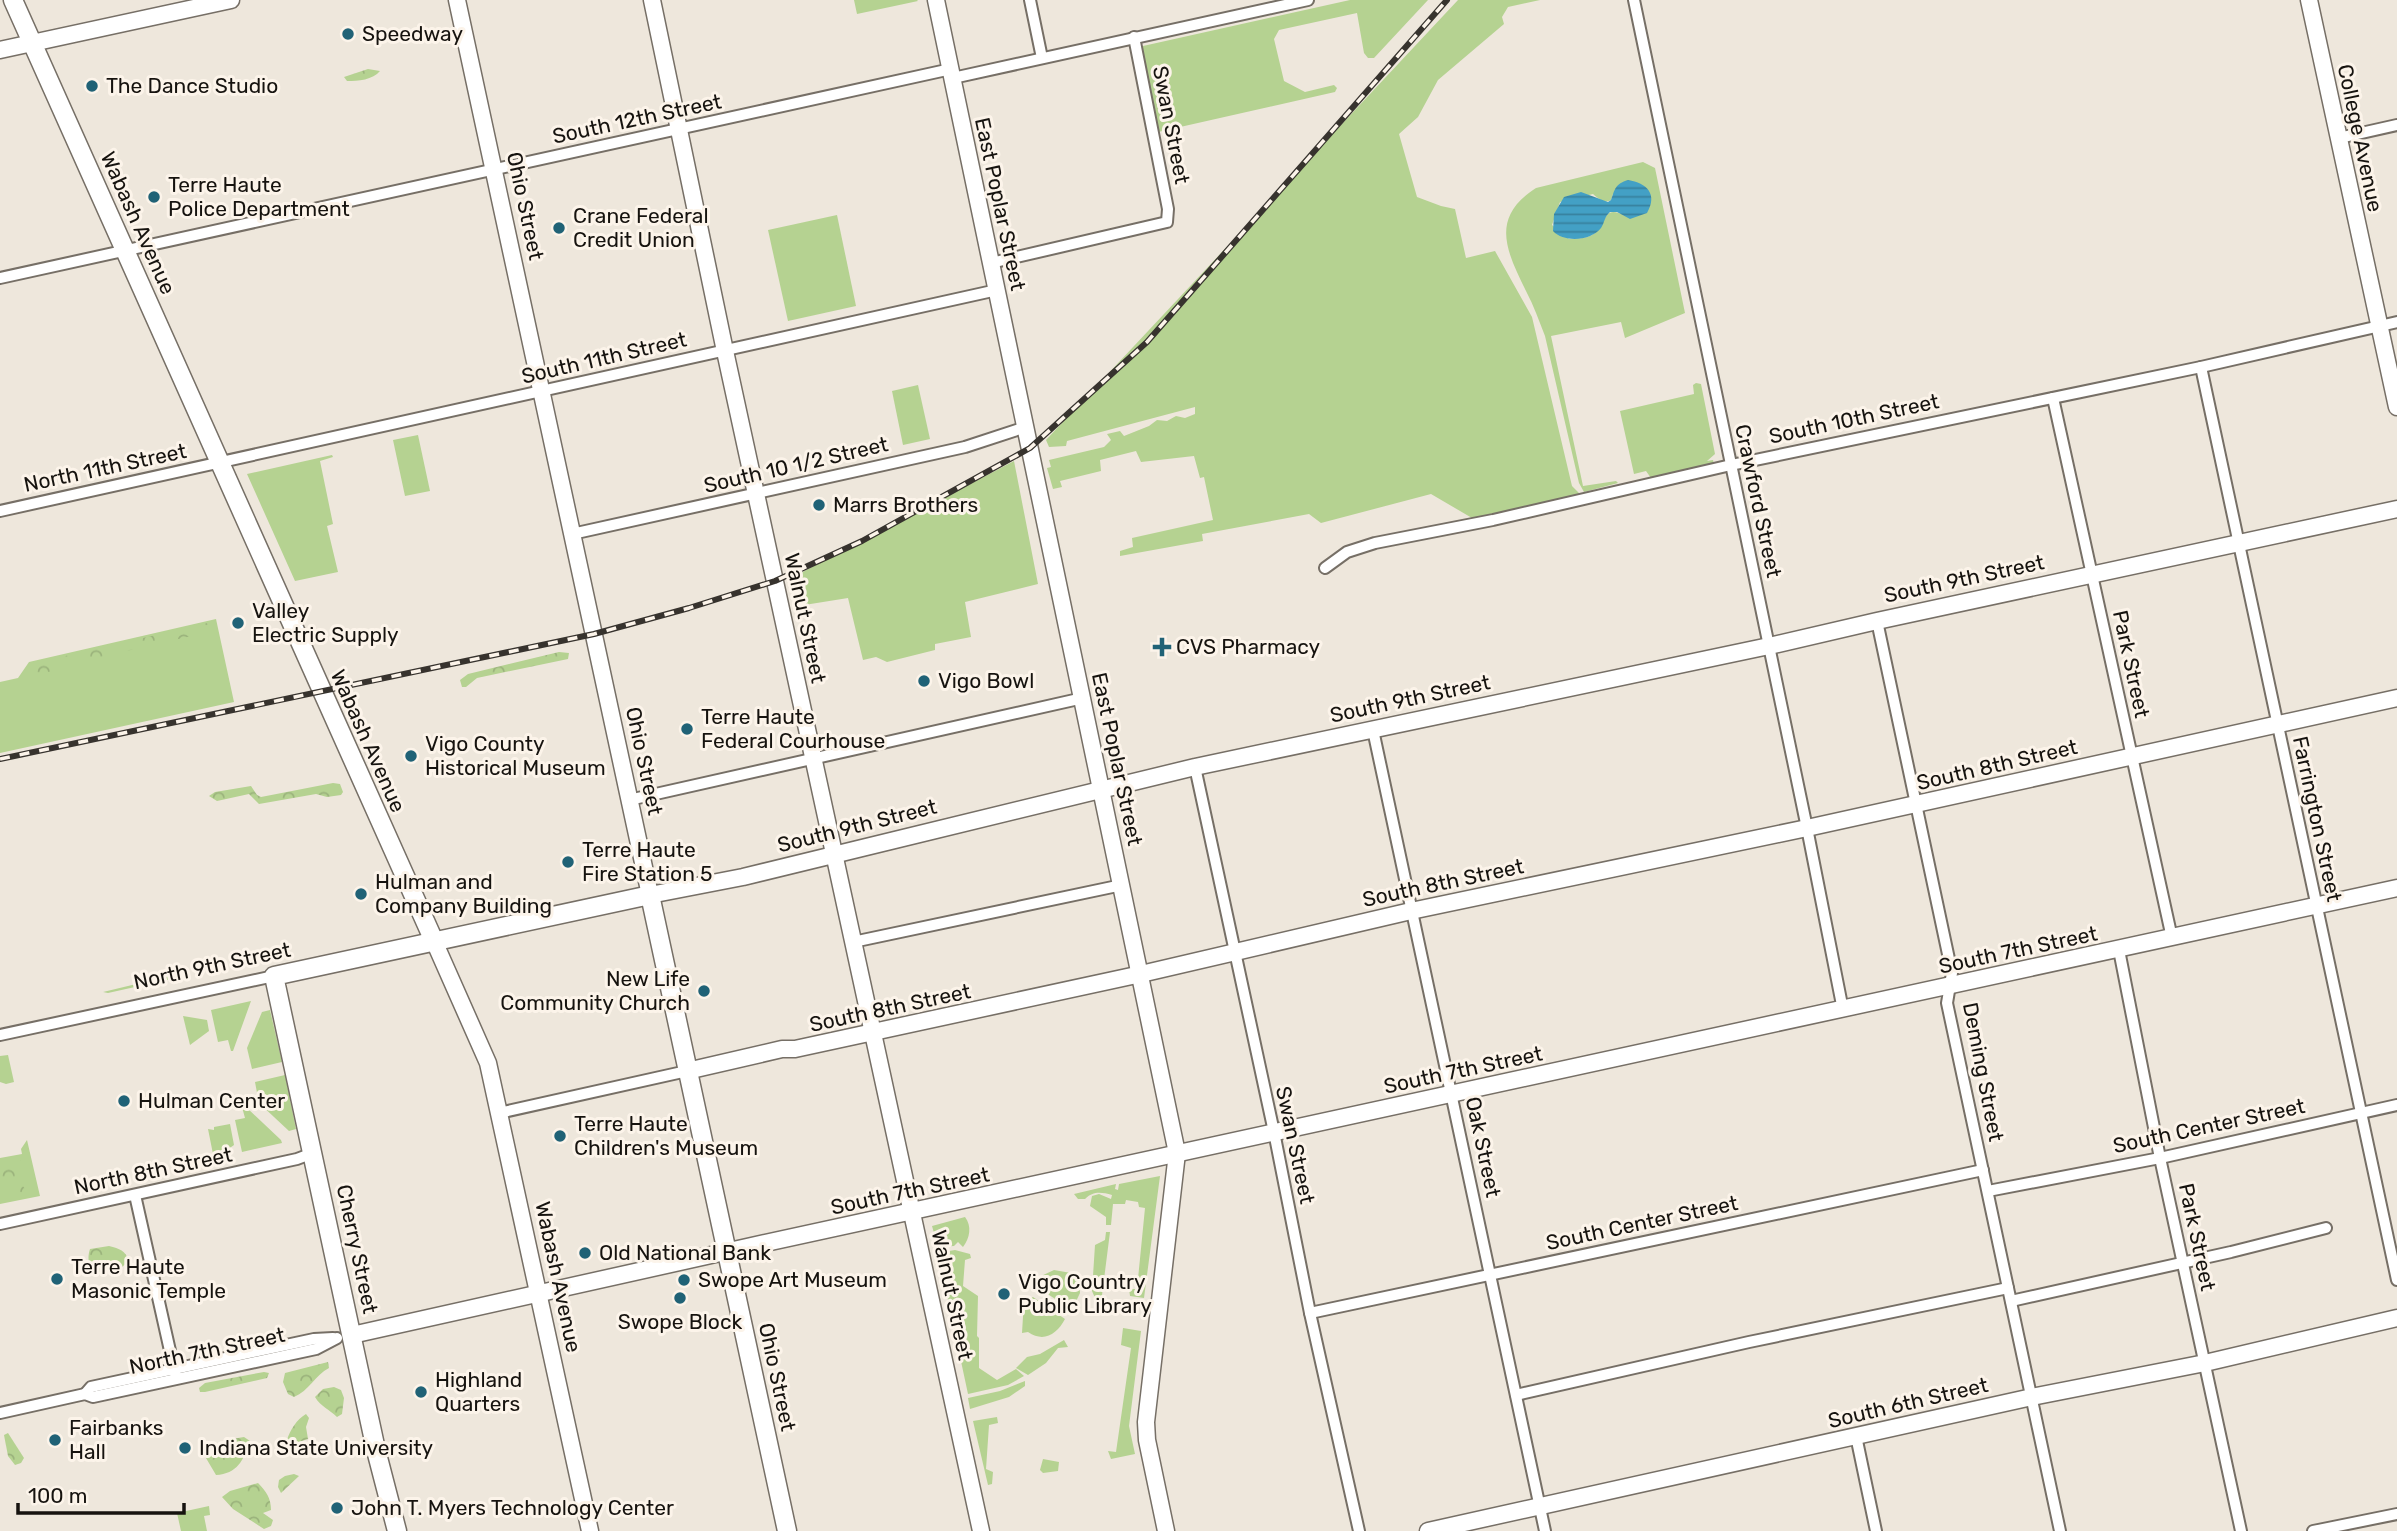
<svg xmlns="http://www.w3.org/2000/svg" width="2397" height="1531" viewBox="0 0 2397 1531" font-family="Rubik,sans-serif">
	<defs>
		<pattern id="forest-crowns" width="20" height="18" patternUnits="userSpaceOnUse" patternTransform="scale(1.75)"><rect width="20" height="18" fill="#b5d291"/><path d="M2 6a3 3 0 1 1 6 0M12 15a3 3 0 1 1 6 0" fill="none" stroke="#9bb37c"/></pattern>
		<pattern id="water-rules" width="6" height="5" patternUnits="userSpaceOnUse" patternTransform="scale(1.75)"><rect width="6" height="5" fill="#43a0c5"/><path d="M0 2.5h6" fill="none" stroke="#37819e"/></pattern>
	</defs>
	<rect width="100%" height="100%" fill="#eee7dc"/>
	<g fill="#b5d291" fill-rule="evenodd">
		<polygon points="854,0 917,0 918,1 857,14"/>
		<polygon points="1350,0 1428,0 1374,58 1368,58 1364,53 1357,13 1279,30 1274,39 1284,81 1305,92 1334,85 1337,88 1335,92 1158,132 1142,51 1143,46"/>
		<polygon points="1458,0 1540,0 1508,7 1502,17 1504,24 1438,80 1418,117 1399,134 1417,197 1441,206 1455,209 1466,258 1495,251 1532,317 1572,486 1581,495 1472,518 1431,494 1321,523 1309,514 1202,534 1203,541 1120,556 1120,551 1133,547 1132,538 1213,520 1204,477 1200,478 1194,456 1141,462 1136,451 1100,460 1101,471 1060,481 1062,487 1053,489 1047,468 1051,467 1049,460 1104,447 1111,440 1107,434 1120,431 1124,436 1149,426 1157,420 1167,421 1176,416 1185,418 1195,414 1195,407 1067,441 1066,446 1049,447 1046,440"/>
		<path d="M1643,162L1655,168L1685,313L1625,338L1621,322L1551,336L1583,486L1616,481L1618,483L1584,492L1579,483L1545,336C1539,321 1534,306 1526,291C1507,252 1489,218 1536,188ZM1593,194C1599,199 1604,204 1611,200L1613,194L1625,216C1601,203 1608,226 1592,235C1585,239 1577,238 1569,239L1552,225L1560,202Z"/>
		<polygon points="837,215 856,306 788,321 768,230"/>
		<polygon points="1696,383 1701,384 1715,454 1707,461 1713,460 1714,464 1651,478 1646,471 1634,474 1620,411 1694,394 1693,385"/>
		<polygon points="918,385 930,439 903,445 892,391"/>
		<polygon points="418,435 430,491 405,496 393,440"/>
		<polygon points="332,455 333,457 320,461 333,524 327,526 338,572 295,581 247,474"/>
		<polygon points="1014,461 1038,584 965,602 971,637 935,644 935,650 887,662 876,657 863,660 848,598 798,606 793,577"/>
		<polygon points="216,619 234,702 0,753 0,682 18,678 29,662"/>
		<polygon points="251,1001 233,1051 231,1051 228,1040 218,1042 211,1010"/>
		<polygon points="270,1010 282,1062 252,1069 247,1048 262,1012"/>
		<polygon points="183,1016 207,1020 209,1031 190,1045"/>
		<polygon points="8,1055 14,1082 6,1084 0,1082 0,1056"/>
		<polygon points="285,1075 296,1129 289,1131 259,1103 255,1082"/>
		<polygon points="245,1106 281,1140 282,1143 242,1152 235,1120 245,1118 242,1107"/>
		<polygon points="230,1124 234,1145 214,1159 208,1129 214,1130 214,1127"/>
		<polygon points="27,1140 40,1196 0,1204 0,1158 22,1154 21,1149"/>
		<path d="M1160,1176L1144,1298L1130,1296L1129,1289H1137L1145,1208L1139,1207L1138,1202L1126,1200L1125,1204H1113L1111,1225H1106V1217L1090,1206L1092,1196L1099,1194L1111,1199L1112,1195C1101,1192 1093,1191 1085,1199H1078L1074,1194L1116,1184L1115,1189L1118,1190L1119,1184Z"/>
		<path d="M965,1217C972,1226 970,1238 963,1247L958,1242L954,1246L938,1247L932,1226Z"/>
		<polygon points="1106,1232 1110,1232 1101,1303 1095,1298 1092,1291 1095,1245 1105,1240"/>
		<polygon points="955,1250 970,1254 971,1258 965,1260 963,1286 978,1296 977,1336 979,1338 979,1368 997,1380 1016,1369 1024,1376 1008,1385 968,1394 940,1263 939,1258 943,1252"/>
		<polygon points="1054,1270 1071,1273 1079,1280 1080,1293 1072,1310 1037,1287 1039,1277"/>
		<path d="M1033,1297L1065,1319C1057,1334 1044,1343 1028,1332L1022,1333L1024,1300Z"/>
		<polygon points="1123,1328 1141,1331 1129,1426 1135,1454 1111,1459 1108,1451 1116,1452 1131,1348 1121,1345"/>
		<polygon points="1064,1340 1068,1347 1058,1348 1046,1363 1028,1375 1016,1368 1027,1357 1040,1354"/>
		<polygon points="1025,1381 1025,1386 1009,1397 970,1409 968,1398 1000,1391"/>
		<polygon points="997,1417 998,1423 989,1425 986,1469 993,1472 992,1484 988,1485 973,1421"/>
		<polygon points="1043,1459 1059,1462 1058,1471 1043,1473 1040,1470"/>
		<polygon points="209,1506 210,1515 204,1516 207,1531 181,1531 177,1513"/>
	</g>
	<g fill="url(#forest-crowns)">
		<path d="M368,69L380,71C373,80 358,81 347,81L344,77Z"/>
		<polygon points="212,622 214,626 213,631 66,665 49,672 33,673 28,667 31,664"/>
		<polygon points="559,652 569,653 568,659 477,678 466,687 462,687 460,680 468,674"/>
		<polygon points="333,783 340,784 343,792 341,795 327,797 316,794 259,804 249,794 217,801 209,796 215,792 251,786 257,795 261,797"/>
		<polygon points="182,973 184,975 180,977 108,993 103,992"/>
		<polygon points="10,1160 20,1160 22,1166 20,1182 28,1193 24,1197 0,1202 0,1185 2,1183 0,1167 4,1162"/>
		<path d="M109,1246C120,1249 125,1250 129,1261L122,1267H108L97,1273C88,1266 87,1259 90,1249Z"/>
		<path d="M328,1362L329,1368C315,1375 309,1391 294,1397L288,1394L283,1382L285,1373Z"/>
		<polygon points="264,1372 269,1373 267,1378 205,1392 200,1392 199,1388 205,1383"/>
		<path d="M334,1387L341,1390L344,1398L342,1414L337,1417C329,1409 321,1407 315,1397L323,1389Z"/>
		<path d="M306,1414L309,1418L306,1427L308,1439L292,1444L287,1440C290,1430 297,1419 306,1414Z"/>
		<polygon points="8,1433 24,1458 21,1463 15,1465 8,1456 4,1435"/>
		<path d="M244,1437L250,1441C244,1460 237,1474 216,1475L203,1453L222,1452L232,1439Z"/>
		<polygon points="294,1474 299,1476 281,1493 278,1487 279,1480 285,1476"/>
		<path d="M258,1483C266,1491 271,1498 271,1510L263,1513L273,1520L271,1526L264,1529L233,1509L222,1497L230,1491Z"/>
	</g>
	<path fill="url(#water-rules)" d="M1628,180C1647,183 1658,194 1647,213L1630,219L1617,212H1610C1604,217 1605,222 1601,228C1591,241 1564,243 1553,231L1554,214L1564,197L1581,192L1608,202L1611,200C1615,189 1615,184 1628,180Z"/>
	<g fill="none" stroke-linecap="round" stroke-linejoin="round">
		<defs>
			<g id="street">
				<polyline points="1030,0 1042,58"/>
				<polyline points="1634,0 1807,828 1843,1010"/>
				<polyline points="953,78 1308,0"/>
				<polyline points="2339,138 2397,125"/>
				<polyline points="991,263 1167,222 1168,209 1134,37"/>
				<polyline points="0,278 951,69"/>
				<polyline points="2201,367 2397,1280"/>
				<polyline points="2053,398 2172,938"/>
				<polyline points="0,511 997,290"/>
				<polyline points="572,534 965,447 1026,427"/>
				<polyline points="1325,568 1347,552 1375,543 1493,520 1731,465 2201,367 2397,322"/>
				<polyline points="1877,621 1952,973 1947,1003 2060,1531"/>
				<polyline points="1373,730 1545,1531"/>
				<polyline points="1195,767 1274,1132 1310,1313 1359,1531"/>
				<polyline points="629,800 1083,698"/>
				<polyline points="853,942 1122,885"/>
				<polyline points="2119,950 2160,1158 2241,1531"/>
				<polyline points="0,1035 274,976"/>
				<polyline points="499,1113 687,1071"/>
				<polyline points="1988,1191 2160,1158 2397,1105"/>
				<polyline points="135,1195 175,1373"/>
				<polyline points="0,1224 297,1159 313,1153"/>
				<polyline points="2011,1301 2231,1252 2326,1228"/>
				<polyline points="1310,1313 1983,1170"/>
				<polyline points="85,1394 91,1387 314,1339 333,1338"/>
				<polyline points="1516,1395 1749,1342 2008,1288"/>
				<polyline points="0,1413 85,1394 93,1397 316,1349 337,1338"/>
				<polyline points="1856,1436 1876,1531"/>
				<polyline points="2313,1531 2397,1514"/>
			</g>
			<g id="secondary">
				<polyline points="457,0 650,895 743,877 1195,767 1769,646 1877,621 2397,509"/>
				<polyline points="652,0 725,351 981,1531"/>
				<polyline points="936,0 1177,1153 1146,1422 1147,1440 1166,1531"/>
				<polyline points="2309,0 2397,407"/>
				<polyline points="0,50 231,0"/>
				<polyline points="434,941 488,1063 590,1531"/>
				<polyline points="687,1071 782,1049 795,1049 1141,974 1411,911 1807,828 2397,698"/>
				<polyline points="352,1335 747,1247 2397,888"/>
				<polyline points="1428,1531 2032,1397 2205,1363 2397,1318"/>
			</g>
			<g id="primary">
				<polyline points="13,0 434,941"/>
				<polyline points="397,1531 376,1450 274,976 650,895 787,1531"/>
			</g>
		</defs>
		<use href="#street" stroke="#766f66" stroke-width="14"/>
		<use href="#secondary" stroke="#766f66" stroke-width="19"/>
		<use href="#primary" stroke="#766f66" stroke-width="21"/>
		<use href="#street" stroke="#fff" stroke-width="10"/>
		<use href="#secondary" stroke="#fff" stroke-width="16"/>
		<use href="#primary" stroke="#fff" stroke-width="18"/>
		<defs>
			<polyline id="rail" points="0,759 594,634 689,608 775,581 862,541 1030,448 1147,342 1447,0"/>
		</defs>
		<use href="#rail" stroke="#37332e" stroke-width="6"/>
		<use href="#rail" stroke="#fcf4ea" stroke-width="3.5" stroke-dasharray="10" stroke-linecap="butt"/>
	</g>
	<g fill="#206276" stroke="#fcf4ea" stroke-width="2.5">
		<circle cx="348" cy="34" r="7"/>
		<circle cx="92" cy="86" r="7"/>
		<circle cx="154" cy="197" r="7"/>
		<circle cx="559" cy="228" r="7"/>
		<circle cx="819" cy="505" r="7"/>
		<circle cx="238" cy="623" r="7"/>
		<path d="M1158.5 636.5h7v7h7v7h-7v7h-7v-7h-7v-7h7z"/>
		<circle cx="924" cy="681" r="7"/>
		<circle cx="687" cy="729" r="7"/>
		<circle cx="411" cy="756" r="7"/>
		<circle cx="568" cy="862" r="7"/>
		<circle cx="361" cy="894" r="7"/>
		<circle cx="704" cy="991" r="7"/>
		<circle cx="124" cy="1101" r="7"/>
		<circle cx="560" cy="1136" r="7"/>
		<circle cx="585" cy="1253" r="7"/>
		<circle cx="57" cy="1279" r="7"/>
		<circle cx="684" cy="1280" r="7"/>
		<circle cx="1004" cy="1294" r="7"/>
		<circle cx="680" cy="1298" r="7"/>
		<circle cx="421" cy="1392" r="7"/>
		<circle cx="55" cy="1440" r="7"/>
		<circle cx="185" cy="1448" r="7"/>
		<circle cx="337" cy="1508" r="7"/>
	</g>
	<g text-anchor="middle" stroke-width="6" stroke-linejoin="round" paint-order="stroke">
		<g font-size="21" fill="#16130f" stroke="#fcf4ea" text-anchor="start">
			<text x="362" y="41">Speedway</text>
			<text x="106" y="93">The Dance Studio</text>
			<text x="168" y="192">Terre Haute<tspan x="168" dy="24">Police Department</tspan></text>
			<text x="573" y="223">Crane Federal<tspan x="573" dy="24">Credit Union</tspan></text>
			<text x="833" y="512">Marrs Brothers</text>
			<text x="252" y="618">Valley<tspan x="252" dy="24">Electric Supply</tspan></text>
			<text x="1176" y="654">CVS Pharmacy</text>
			<text x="938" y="688">Vigo Bowl</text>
			<text x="701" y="724">Terre Haute<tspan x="701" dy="24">Federal Courhouse</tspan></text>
			<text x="425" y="751">Vigo County<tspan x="425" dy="24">Historical Museum</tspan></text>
			<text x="582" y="857">Terre Haute<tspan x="582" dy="24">Fire Station 5</tspan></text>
			<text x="375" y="889">Hulman and<tspan x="375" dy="24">Company Building</tspan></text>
			<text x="690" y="986" text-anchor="end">New Life<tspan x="690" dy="24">Community Church</tspan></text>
			<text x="138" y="1108">Hulman Center</text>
			<text x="574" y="1131">Terre Haute<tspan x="574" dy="24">Children's Museum</tspan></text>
			<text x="599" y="1260">Old National Bank</text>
			<text x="71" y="1274">Terre Haute<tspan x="71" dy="24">Masonic Temple</tspan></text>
			<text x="698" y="1287">Swope Art Museum</text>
			<text x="1018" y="1289">Vigo Country<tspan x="1018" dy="24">Public Library</tspan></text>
			<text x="680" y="1329" text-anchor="middle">Swope Block</text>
			<text x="435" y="1387">Highland<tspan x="435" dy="24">Quarters</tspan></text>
			<text x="69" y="1435">Fairbanks<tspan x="69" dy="24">Hall</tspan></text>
			<text x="199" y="1455">Indiana State University</text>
			<text x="351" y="1515">John T. Myers Technology Center</text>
		</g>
		<g font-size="21" fill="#16130f" stroke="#fcf4ea">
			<text transform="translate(637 119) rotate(-12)" y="7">South 12th Street</text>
			<text transform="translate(1171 125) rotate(79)" y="7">Swan Street</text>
			<text transform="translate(2360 138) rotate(78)" y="7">College Avenue</text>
			<text transform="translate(1000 204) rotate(78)" y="7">East Poplar Street</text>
			<text transform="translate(525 206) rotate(78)" y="7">Ohio Street</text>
			<text transform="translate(138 223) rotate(66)" y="7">Wabash Avenue</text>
			<text transform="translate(604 358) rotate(-13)" y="7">South 11th Street</text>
			<text transform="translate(1854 419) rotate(-12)" y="7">South 10th Street</text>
			<text transform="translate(796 465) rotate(-13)" y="7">South 10 1/2 Street</text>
			<text transform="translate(105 468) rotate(-12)" y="7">North 11th Street</text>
			<text transform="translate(1758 501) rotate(78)" y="7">Crawford Street</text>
			<text transform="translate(1964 579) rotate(-12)" y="7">South 9th Street</text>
			<text transform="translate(805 618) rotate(78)" y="7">Walnut Street</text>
			<text transform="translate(2131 664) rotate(78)" y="7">Park Street</text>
			<text transform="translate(1410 699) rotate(-12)" y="7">South 9th Street</text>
			<text transform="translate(368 741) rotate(66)" y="7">Wabash Avenue</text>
			<text transform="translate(1117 759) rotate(78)" y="7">East Poplar Street</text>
			<text transform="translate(644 761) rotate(78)" y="7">Ohio Street</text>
			<text transform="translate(1997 765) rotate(-13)" y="7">South 8th Street</text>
			<text transform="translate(2317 819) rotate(78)" y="7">Farrington Street</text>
			<text transform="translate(857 826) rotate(-14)" y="7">South 9th Street</text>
			<text transform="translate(1443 883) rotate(-12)" y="7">South 8th Street</text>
			<text transform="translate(2018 950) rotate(-12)" y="7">South 7th Street</text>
			<text transform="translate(212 966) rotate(-12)" y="7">North 9th Street</text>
			<text transform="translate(890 1008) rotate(-12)" y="7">South 8th Street</text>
			<text transform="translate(1463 1070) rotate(-12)" y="7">South 7th Street</text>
			<text transform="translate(1983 1072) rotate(79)" y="7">Deming Street</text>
			<text transform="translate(2209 1126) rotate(-12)" y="7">South Center Street</text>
			<text transform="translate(1295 1145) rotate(78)" y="7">Swan Street</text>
			<text transform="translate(1483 1147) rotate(78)" y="7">Oak Street</text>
			<text transform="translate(153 1171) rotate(-12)" y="7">North 8th Street</text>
			<text transform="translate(910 1191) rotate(-12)" y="7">South 7th Street</text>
			<text transform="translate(1642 1223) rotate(-12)" y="7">South Center Street</text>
			<text transform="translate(2197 1237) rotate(78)" y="7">Park Street</text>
			<text transform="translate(357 1249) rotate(78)" y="7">Cherry Street</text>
			<text transform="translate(558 1277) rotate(78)" y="7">Wabash Avenue</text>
			<text transform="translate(952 1295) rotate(78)" y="7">Walnut Street</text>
			<text transform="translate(207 1351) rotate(-12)" y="7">North 7th Street</text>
			<text transform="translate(777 1377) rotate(78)" y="7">Ohio Street</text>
			<text transform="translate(1908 1403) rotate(-13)" y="7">South 6th Street</text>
		</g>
	</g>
	<path d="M18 1503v10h166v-10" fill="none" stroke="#16130f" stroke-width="3.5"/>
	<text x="28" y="1503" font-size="21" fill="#16130f" stroke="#fcf4ea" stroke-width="5" paint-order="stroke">100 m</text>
</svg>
